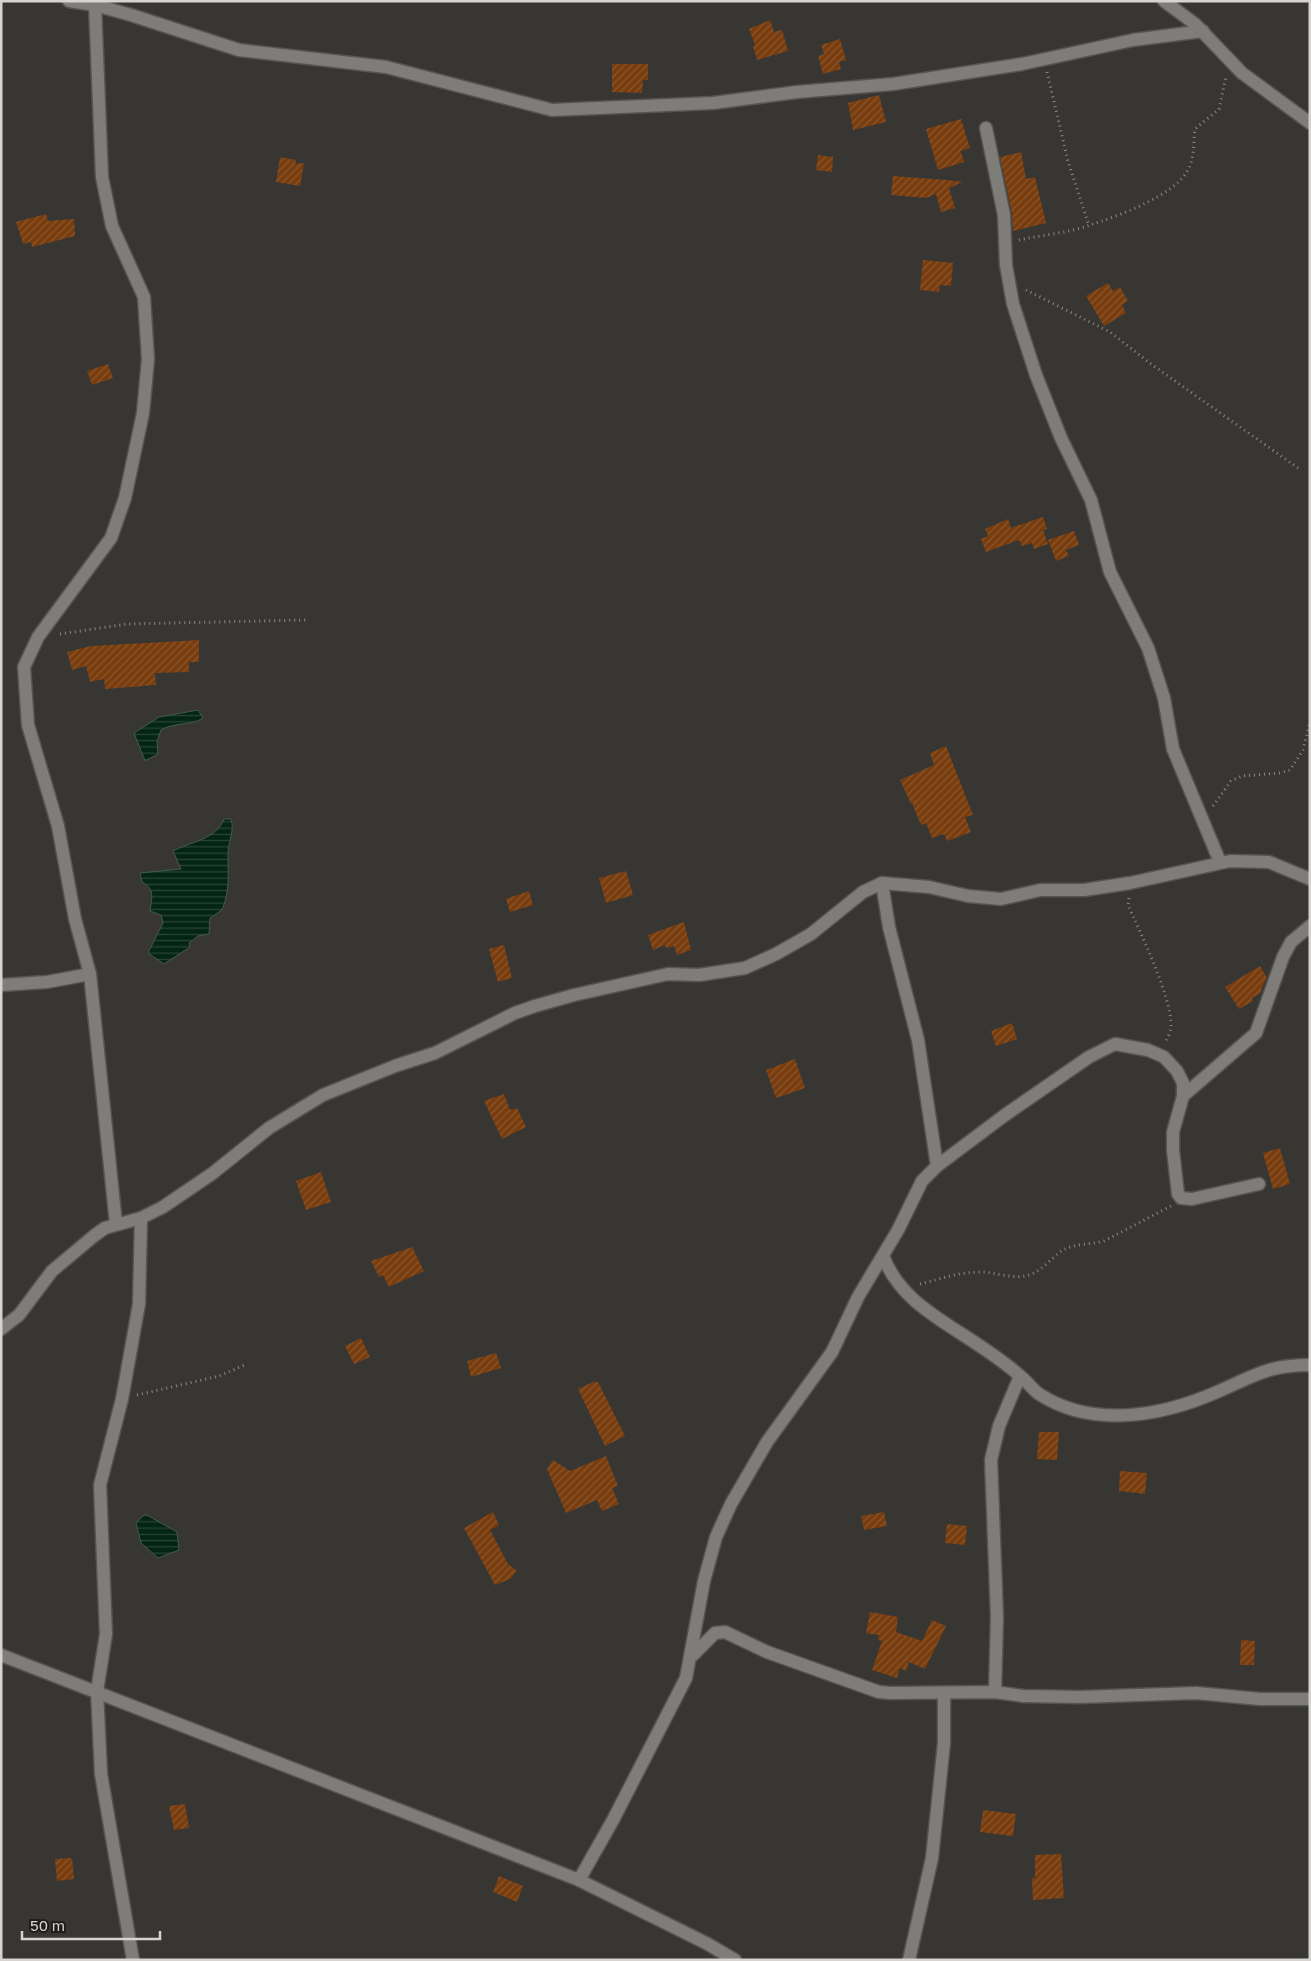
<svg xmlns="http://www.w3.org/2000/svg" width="1311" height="1961" viewBox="0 0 1311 1961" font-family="'Golos Text',sans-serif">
	<defs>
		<pattern id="water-rules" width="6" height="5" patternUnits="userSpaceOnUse" patternTransform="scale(1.25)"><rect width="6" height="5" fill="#052513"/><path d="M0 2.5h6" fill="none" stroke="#294434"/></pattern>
		<pattern id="building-hatch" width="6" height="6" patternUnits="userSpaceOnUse" patternTransform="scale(1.25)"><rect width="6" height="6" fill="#783c0d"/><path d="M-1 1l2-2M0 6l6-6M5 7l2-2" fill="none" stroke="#8a572f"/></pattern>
	</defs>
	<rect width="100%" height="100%" fill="#373633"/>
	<g fill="url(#water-rules)" stroke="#435a4d">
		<path d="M198,710L203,718C191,726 174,722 161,730L157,741L158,754L145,761L134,733L159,717Z"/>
		<path d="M224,819H231C235,830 228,842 228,854C228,874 230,891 222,910L210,918L209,934L198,936L189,943L190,947L164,964L148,953L163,923L161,915L150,911C152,897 155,889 142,882L140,873L181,869L173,851C190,842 217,839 224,819Z"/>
		<polygon points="145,1514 177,1532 179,1550 158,1558 141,1543 136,1523"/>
	</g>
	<g fill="url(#building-hatch)">
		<polygon points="770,20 774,32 782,30 788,51 757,60 753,46 755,45 749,29"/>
		<polygon points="840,39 846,60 839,62 841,69 823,74 818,56 824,54 821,45"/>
		<polygon points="612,64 648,64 648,80 643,80 642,93 612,92"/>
		<polygon points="879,95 886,122 853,130 848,103"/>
		<polygon points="961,119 970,148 961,151 964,162 938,170 926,129"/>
		<polygon points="1021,152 1026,179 1035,177 1046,223 1013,231 1012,213 1000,157"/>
		<polygon points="818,155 833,157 832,172 816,170"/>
		<polygon points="280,157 296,160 295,164 304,163 300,186 276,182"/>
		<polygon points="893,176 946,180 963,182 949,188 955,208 941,212 936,194 926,198 891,195"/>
		<polygon points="46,214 48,221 74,219 75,236 32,247 31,242 23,244 16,222"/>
		<polygon points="923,260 953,263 951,286 940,285 939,292 920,290"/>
		<polygon points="1108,283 1113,291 1120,287 1128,301 1122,305 1126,313 1104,326 1086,296"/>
		<polygon points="108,364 113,378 92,385 87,371"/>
		<polygon points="1043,517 1047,529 1043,530 1048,544 1034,549 1032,543 1022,546 1019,540 986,552 981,539 988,536 985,529 1008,519 1011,528"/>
		<polygon points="1074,531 1079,545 1066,550 1069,556 1056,561 1048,540"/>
		<polygon points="199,640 199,662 189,662 189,672 155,673 156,685 105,689 104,679 90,682 86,666 72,670 67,652 91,646"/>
		<polygon points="946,746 973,815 965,817 971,832 947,841 944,834 932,838 926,823 921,825 912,803 911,804 900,780 934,765 930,753"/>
		<polygon points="626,871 633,895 606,903 599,878"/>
		<polygon points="529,891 533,905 510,912 506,899"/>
		<polygon points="684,922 691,950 677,955 674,946 666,948 665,945 653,950 648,935"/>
		<polygon points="504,945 512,978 498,982 489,949"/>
		<polygon points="1260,966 1267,978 1261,989 1262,992 1252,998 1253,1001 1239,1009 1225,987"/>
		<polygon points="1012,1023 1017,1039 996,1046 991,1031"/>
		<polygon points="795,1059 805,1088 776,1098 766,1070"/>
		<polygon points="504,1094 510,1110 517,1108 526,1127 502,1139 484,1101"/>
		<polygon points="1280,1148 1290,1184 1273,1189 1263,1153"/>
		<polygon points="321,1172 331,1202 306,1210 296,1181"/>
		<polygon points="412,1247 424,1271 389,1287 383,1275 379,1277 371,1261"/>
		<polygon points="361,1338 370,1357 354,1364 345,1346"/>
		<polygon points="496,1353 501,1368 471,1377 467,1361"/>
		<polygon points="593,1382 598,1382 625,1436 605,1446 578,1389"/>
		<polygon points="1039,1432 1059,1432 1057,1460 1037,1459"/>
		<polygon points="606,1456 618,1486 612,1488 619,1504 602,1511 597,1500 566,1513 547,1469 553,1460 570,1471"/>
		<polygon points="1120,1471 1147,1473 1145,1494 1119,1491"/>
		<polygon points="493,1512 499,1525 490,1530 508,1564 517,1571 510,1579 495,1585 464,1528"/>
		<polygon points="884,1512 887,1526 864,1530 861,1516"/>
		<polygon points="947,1524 967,1526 965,1545 945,1543"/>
		<polygon points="870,1612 898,1617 896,1632 922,1641 932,1620 946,1626 925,1669 909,1662 906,1671 900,1668 897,1678 872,1670 882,1641 878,1640 879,1635 866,1633"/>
		<polygon points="1241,1640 1255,1641 1254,1665 1240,1665"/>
		<polygon points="185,1804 189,1828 174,1830 169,1806"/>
		<polygon points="983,1810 1016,1814 1013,1836 980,1832"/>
		<polygon points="1061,1854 1064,1898 1033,1900 1032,1878 1035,1878 1035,1855"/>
		<polygon points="72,1858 74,1879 57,1881 55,1859"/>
		<polygon points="499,1876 523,1886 517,1902 493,1892"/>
	</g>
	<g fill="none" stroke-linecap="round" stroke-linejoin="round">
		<defs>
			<g id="minor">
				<polyline points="69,1 95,5 131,15 239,50 386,67 552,110 713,103 797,92 893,84 1022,64 1133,40 1203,31"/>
				<polyline points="1164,1 1195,24 1242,73 1310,123"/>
				<polyline points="95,5 102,177 112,226 144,297 148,359 143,413 125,498 111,538 38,637 24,667 28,725 58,826 75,919 90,974 116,1224"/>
				<polyline points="986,128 1004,215 1006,265 1013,304 1036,375 1061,438 1091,500 1110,572 1148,648 1164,698 1173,749 1220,862"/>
				<polyline points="882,883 889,927 918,1040 937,1166"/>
				<polyline points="1,985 47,982 90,974"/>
				<polyline points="1183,1096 1256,1033 1283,957 1291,942 1310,926"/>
				<path d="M883,1256C900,1300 940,1319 977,1344C992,1354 1007,1364 1020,1376C1027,1381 1032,1389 1039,1394C1093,1429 1162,1416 1217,1392C1254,1376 1267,1365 1310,1365"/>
				<polyline points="1,1329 19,1315 52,1271 95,1235 105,1228 141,1218 163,1207 213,1173 269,1128 323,1095 395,1066 435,1053 515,1013 535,1006 574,995 668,974 699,975 745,968 776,954 811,934 863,892 882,883 929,887 968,896 1001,899 1040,890 1084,890 1130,883 1230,861 1269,862 1310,879"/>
				<polyline points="693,1655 715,1633 725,1632 767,1652 879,1692 890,1693 995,1692 1023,1696 1080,1697 1196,1693 1260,1699 1310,1699"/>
				<polyline points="995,1692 997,1617 991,1460 999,1426 1020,1376"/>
				<polyline points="579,1880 613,1820 686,1678 704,1581 716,1537 731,1504 767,1442 832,1352 858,1297 898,1230 922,1181 937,1166 1005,1115 1089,1057 1115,1044 1148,1050 1164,1057 1177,1071 1183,1083 1183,1096 1173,1132 1173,1150 1178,1194 1181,1198 1192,1199 1259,1184"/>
				<polyline points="133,1960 101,1774 97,1691 106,1634 100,1485 122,1399 139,1304 141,1218"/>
				<polyline points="909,1960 932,1858 944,1743 944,1693"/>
			</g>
			<polyline id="tertiary" points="1,1655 579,1880 706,1943 735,1960"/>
		</defs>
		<use href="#minor" stroke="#555452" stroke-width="15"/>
		<use href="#tertiary" stroke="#555452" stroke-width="15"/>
		<g stroke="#8a8987" stroke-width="3" stroke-dasharray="1 4" stroke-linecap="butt">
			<polyline points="1047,72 1068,161 1089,226"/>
			<path d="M1019,240C1042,235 1068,233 1090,225C1116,217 1172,196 1186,173C1195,160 1193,144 1195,129L1219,109L1226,77"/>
			<polyline points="1026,290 1110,332 1151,364 1298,468"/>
			<polyline points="60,634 127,624 306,620"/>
			<polyline points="1213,806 1231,781 1242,776 1280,773 1290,770 1303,750 1310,722"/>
			<path d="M1129,898L1128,905C1140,932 1172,998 1171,1026C1171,1031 1168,1037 1166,1041"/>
			<path d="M920,1284C940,1279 959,1272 980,1272C996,1272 1013,1280 1029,1275C1042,1271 1052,1257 1063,1250C1076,1243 1090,1245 1104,1241L1171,1206"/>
			<polyline points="137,1395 219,1376 247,1364"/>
		</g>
		<use href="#minor" stroke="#7e7d7a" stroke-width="12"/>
		<use href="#tertiary" stroke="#7e7d7a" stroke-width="12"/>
	</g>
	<rect width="1311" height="1961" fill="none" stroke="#d5d4d3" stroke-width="5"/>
	<path d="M22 1931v8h138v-8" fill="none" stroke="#d5d4d3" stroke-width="2.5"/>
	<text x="30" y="1931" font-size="15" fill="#d5d4d3" stroke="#1e1d1c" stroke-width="4" paint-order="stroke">50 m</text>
</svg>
